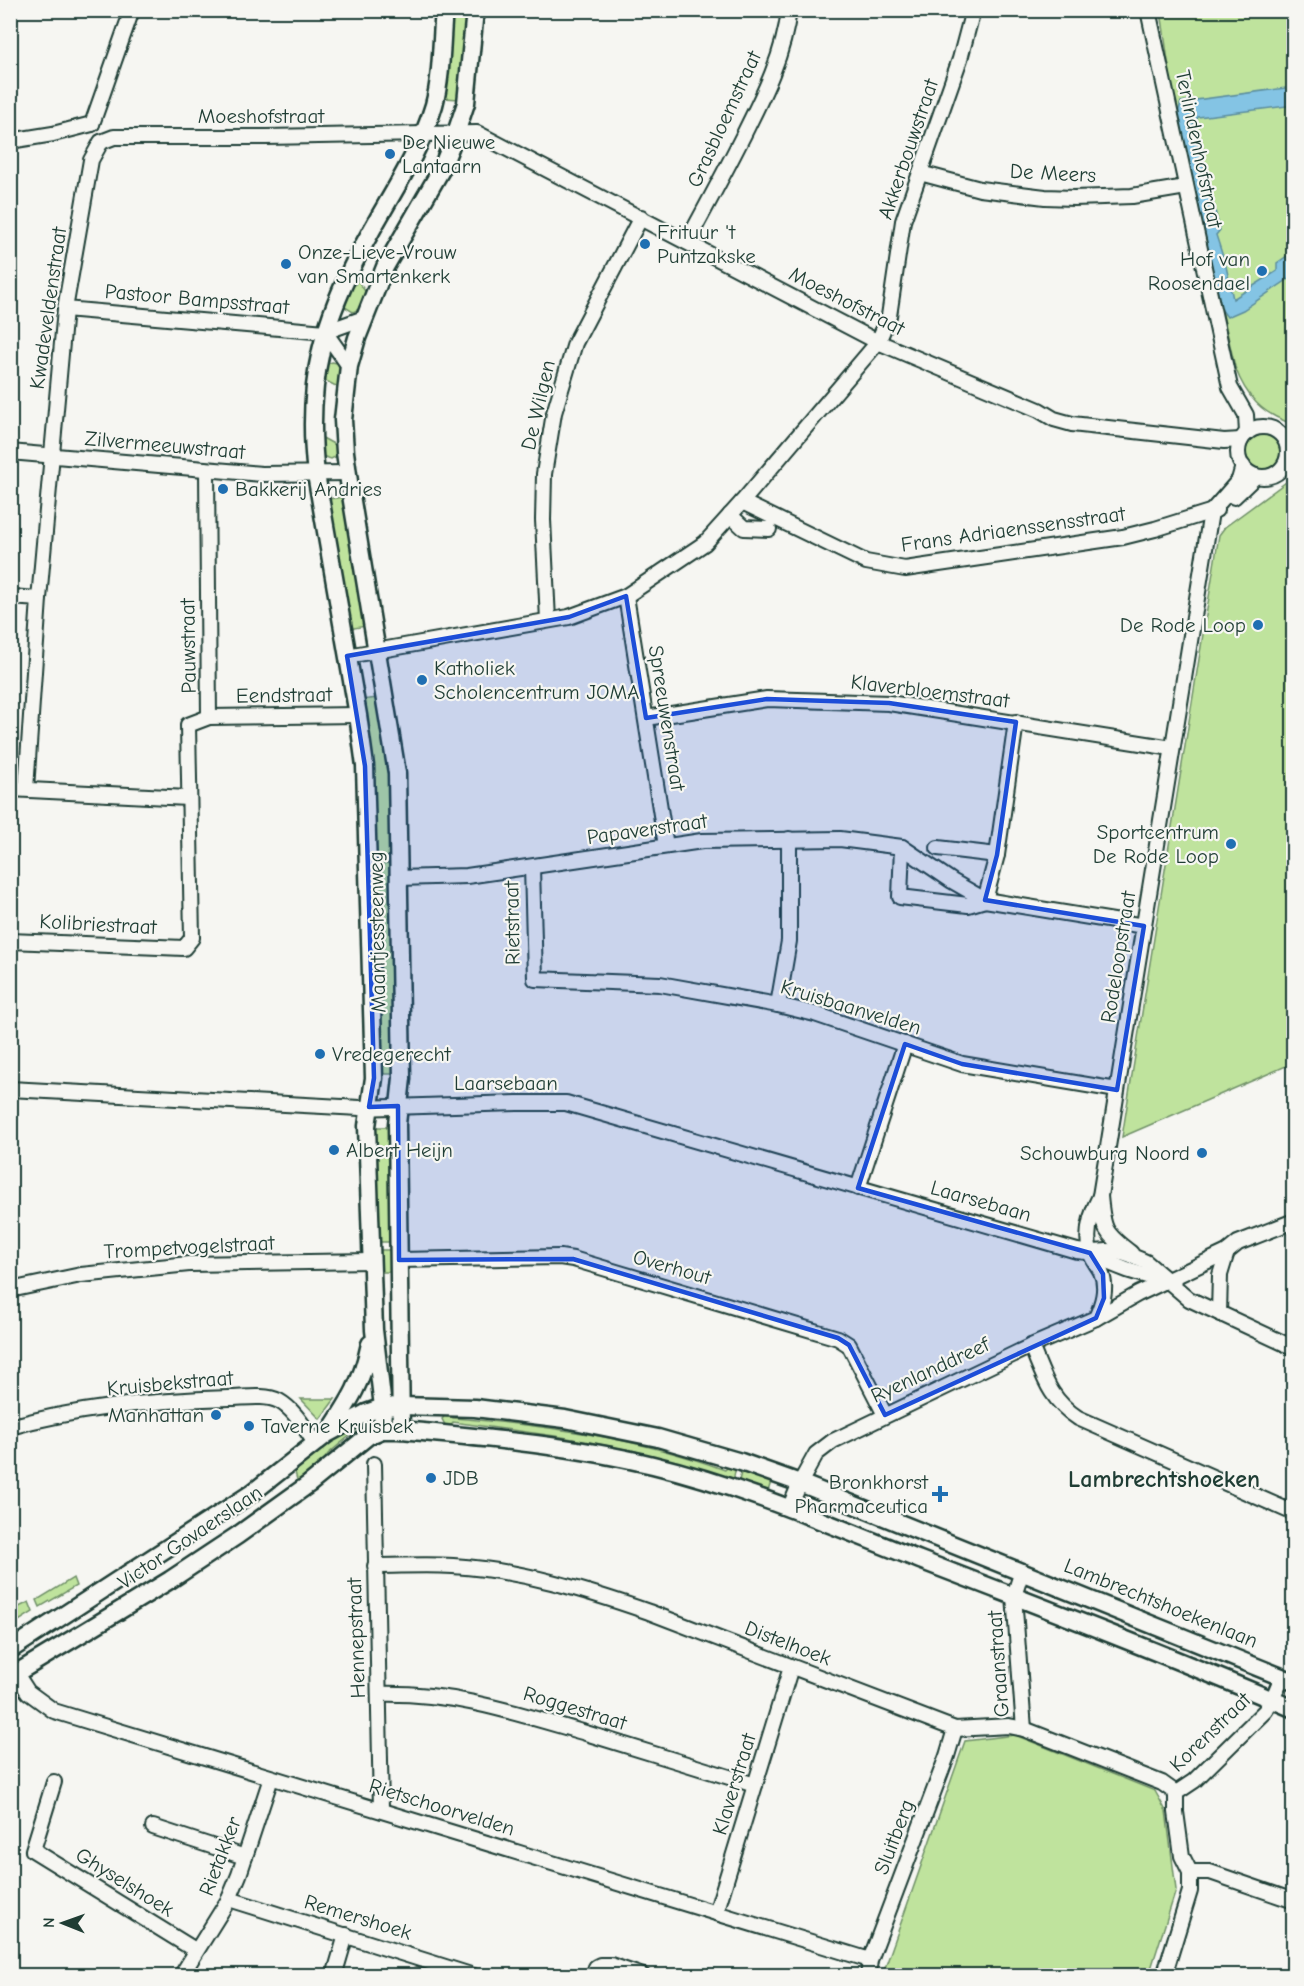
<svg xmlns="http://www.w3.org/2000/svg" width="1304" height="1986" viewBox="0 0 1304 1986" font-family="'Comic Neue',sans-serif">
	<rect width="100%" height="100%" fill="#f6f6f2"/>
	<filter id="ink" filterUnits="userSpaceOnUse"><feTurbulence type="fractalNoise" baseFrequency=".0167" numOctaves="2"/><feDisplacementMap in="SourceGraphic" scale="12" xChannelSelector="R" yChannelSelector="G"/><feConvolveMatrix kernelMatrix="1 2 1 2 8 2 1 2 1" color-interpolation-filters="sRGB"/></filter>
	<g filter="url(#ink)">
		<g fill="#bfe39d" stroke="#6f9068" stroke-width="1.5">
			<polygon points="451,11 468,11 459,99 444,98 444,92"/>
			<path d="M1161,11H1293V424C1262,414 1246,397 1235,367L1173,97Z"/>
			<polygon points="354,275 367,294 361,308 353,312 345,307 344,304"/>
			<polygon points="332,362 337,363 341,371 340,388 322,379 325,365"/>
			<circle cx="1263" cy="452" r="17"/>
			<polygon points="319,436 339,447 337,456 331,459 322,456"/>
			<polygon points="1293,477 1293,1063 1122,1137 1219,535 1225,527"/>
			<polygon points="344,497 366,626 349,629 328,499"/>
			<polygon points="378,698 391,766 392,857 375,857 361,700"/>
			<polygon points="393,863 396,1057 392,1074 380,1074 375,864"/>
			<polygon points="376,1127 389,1127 392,1242 377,1242"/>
			<rect x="378" y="1250" width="14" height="22"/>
			<polygon points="301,1399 335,1399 320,1419"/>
			<path d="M447,1413H453V1418C545,1425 638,1438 725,1470L730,1465L736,1466L733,1482L635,1456L636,1451L562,1437L453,1422L451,1428L445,1425L442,1419Z"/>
			<polygon points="359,1420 360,1427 328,1454 321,1465 298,1484 294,1468"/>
			<polygon points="742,1469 772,1479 767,1494 738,1484"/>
			<polygon points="73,1578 76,1586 40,1607 37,1600"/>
			<polygon points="29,1602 33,1612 11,1626 11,1611"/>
			<polygon points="1015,1735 1155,1791 1166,1811 1176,1890 1149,1975 880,1975 880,1971 884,1971 965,1741"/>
		</g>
		<polygon fill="#84c4e4" stroke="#5c8e9e" stroke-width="1.5" points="1293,87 1293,107 1287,106 1198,117 1193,125 1220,230 1216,235 1226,266 1233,299 1277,271 1277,263 1293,252 1293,276 1243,310 1227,317 1221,309 1178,113 1181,102"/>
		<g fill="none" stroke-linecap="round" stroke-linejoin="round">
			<defs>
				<g id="minor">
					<polyline points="1148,10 1230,387 1246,415 1247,433"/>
					<polyline points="92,124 132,10"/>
					<polyline points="10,141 53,134 92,124"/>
					<polyline points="101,142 114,137 266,137 477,133 878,342 1039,410 1054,419 1072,424 1224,441 1241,440"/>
					<polyline points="920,173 980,189 1045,197 1074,198 1132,196 1186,187"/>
					<path d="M687,242C706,207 725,172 743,136C763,96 784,55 789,10"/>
					<polyline points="65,309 325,332 364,318"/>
					<polyline points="325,332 349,366"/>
					<circle cx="1263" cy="452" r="25"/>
					<polyline points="10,452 262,474 348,473"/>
					<polyline points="207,470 209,717"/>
					<polyline points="1234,497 1256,476"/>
					<polyline points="742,502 866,562 905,569 1123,537 1155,529 1216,510"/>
					<polyline points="730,515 744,528 769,529"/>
					<polyline points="626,596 666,846"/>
					<polyline points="10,597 39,599"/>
					<polyline points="548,620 543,520 544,474 554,413 575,343 641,217"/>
					<polyline points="347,656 569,617 626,596 705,543 742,502 878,342 889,316 903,221 960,59 973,10"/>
					<polyline points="646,718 767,699 889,703 1172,748"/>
					<polyline points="10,789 188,798"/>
					<polyline points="26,789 39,599 65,309 91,160 101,142"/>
					<polyline points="902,847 900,897 968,905 985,900"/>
					<polyline points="938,848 997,855"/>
					<polyline points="532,867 535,979 660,984 778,1005 815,1014 962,1064 1117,1090"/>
					<polyline points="399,878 467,876 702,841 840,839 902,847 952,881 985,900 1144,926"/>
					<polyline points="985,900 997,855 1016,722"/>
					<polyline points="10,941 184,948 192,938 188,725 209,717 358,715"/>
					<polyline points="778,1005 789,941 789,839"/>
					<path d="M10,1089L360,1108L517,1103H566L1077,1251C1088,1253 1096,1252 1107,1251C1119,1251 1135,1257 1146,1262L1189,1299L1294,1348"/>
					<polyline points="858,1188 905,1044"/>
					<path d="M1090,1253C1114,1267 1138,1275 1165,1280"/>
					<path d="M1131,1253C1104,1233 1103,1229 1100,1196L1211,512L1239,480L1243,466"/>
					<polyline points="399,1260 560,1257 573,1259 838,1338 849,1345 885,1415"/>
					<polyline points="10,1290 81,1275 189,1264 371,1261"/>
					<polyline points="1219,1313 1220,1275 1227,1252"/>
					<path d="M1096,1318C1102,1304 1108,1288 1101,1272C1098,1265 1091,1259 1090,1251C1085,1232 1091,1213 1100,1196"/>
					<path d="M1031,1346C1044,1376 1049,1399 1078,1418L1294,1513"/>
					<path d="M10,1427C81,1407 156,1400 229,1398C244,1398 265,1394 279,1401C295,1410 305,1429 315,1443"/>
					<polyline points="374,1464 381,1809"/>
					<polyline points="789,1509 800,1483 816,1454 833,1441 1031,1346 1096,1318 1138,1294 1227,1252 1238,1243 1294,1221"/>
					<path d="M375,1566C401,1566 427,1564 453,1566C520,1570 586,1590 649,1612L955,1729L1009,1726L1024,1729L1162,1783L1176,1793"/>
					<polyline points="1022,1571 1014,1596 1024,1729"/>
					<polyline points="10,1664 28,1692 54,1711 870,1960"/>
					<path d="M379,1694C456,1692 516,1713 589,1734C644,1751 700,1768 755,1785"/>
					<polyline points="54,1782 33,1850 195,1950"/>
					<polyline points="1176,1793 1194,1781 1265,1711 1272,1700 1282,1677"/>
					<polyline points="153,1827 245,1857"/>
					<polyline points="1190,1872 1210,1872 1294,1901"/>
					<polyline points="229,1899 474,1976"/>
					<polyline points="716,1913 791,1667"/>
					<polyline points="181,1976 229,1899 239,1875 271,1778"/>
					<polyline points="334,1976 346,1935"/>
					<polyline points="593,1976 596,1967 600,1965 611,1965 643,1976"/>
					<polyline points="868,1976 870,1960 947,1756 955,1729"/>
					<polyline points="1164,1976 1190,1891 1190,1872 1182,1856 1176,1812 1176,1793"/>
				</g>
				<g id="tertiary">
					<path d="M382,1430L383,1407L374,1330L367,1126L374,1078L365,766L358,715L316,474C305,381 323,316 369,235C392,193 420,152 434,105C442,75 441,41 444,10"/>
					<polyline points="401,1430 397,1124 402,1078 397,773 350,489 345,452 343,420 349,366 357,338 385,267 441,170 456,133 466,103 475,10"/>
					<path d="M330,1431C351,1399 362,1382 370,1344"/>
					<polyline points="10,1650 252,1493 327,1434 366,1413 383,1407 401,1406 475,1408 565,1419 658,1438 741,1462 800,1483 1294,1682"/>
					<path d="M10,1677L170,1580L238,1535L309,1484L368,1436L382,1430H401C485,1438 570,1445 653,1465C745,1487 833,1526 920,1560C1045,1608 1170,1656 1294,1709"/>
				</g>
			</defs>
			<use href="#minor" stroke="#1f3d34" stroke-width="18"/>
			<use href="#tertiary" stroke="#1f3d34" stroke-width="21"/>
			<use href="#minor" stroke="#f6f6f2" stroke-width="14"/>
			<use href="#tertiary" stroke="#f6f6f2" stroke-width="16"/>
		</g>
	</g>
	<path fill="#1d4ed8" fill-opacity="0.2" stroke="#1d4ed8" stroke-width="4.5" stroke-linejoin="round" d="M626,596L646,718L767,699L889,703L1016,722L997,855L985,900L1144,926L1117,1090L962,1064L905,1044L858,1188L1090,1253L1103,1274L1104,1298L1096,1318L885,1415L849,1345L838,1338L573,1259L399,1260L398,1106L369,1107L374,1078L365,766L347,656L569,617Z"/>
	<g fill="#1f6fb2" stroke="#f6f6f2" stroke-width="2">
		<circle cx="390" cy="154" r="6"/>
		<circle cx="645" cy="244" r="6"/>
		<circle cx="286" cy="264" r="6"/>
		<circle cx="1262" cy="271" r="6"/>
		<circle cx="223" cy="489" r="6"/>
		<circle cx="1258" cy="625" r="6"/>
		<circle cx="422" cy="680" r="6"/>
		<circle cx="1231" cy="844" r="6"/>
		<circle cx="320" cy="1054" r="6"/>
		<circle cx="334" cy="1150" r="6"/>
		<circle cx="1202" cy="1153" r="6"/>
		<circle cx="216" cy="1415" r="6"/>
		<circle cx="249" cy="1426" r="6"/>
		<circle cx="431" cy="1478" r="6"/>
		<path d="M937 1485h6v6h6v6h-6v6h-6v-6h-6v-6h6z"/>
	</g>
	<g text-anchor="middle" stroke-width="4.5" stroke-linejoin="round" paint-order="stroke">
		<g font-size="21" fill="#1f3d34" stroke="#f6f6f2">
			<text x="261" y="123">Moeshofstraat</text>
			<text transform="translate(724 119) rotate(-65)" y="7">Grasbloemstraat</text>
			<text transform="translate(908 149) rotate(-71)" y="7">Akkerbouwstraat</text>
			<text transform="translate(1199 149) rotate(78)" y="7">Terlindenhofstraat</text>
			<text transform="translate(1053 173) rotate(3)" y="7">De Meers</text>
			<text transform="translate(197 299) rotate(5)" y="7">Pastoor Bampsstraat</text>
			<text transform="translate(847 301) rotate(27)" y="7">Moeshofstraat</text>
			<text transform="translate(48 308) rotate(-82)" y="7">Kwadeveldenstraat</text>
			<text transform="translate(538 405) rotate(-77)" y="7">De Wilgen</text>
			<text transform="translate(165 445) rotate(5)" y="7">Zilvermeeuwstraat</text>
			<text transform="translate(1013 529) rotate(-8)" y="7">Frans Adriaenssensstraat</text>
			<text transform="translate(188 646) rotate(-91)" y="7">Pauwstraat</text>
			<text transform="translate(930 691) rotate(7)" y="7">Klaverbloemstraat</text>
			<text transform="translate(284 695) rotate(-1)" y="7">Eendstraat</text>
			<text transform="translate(667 718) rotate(81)" y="7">Spreeuwenstraat</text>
			<text transform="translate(647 829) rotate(-8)" y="7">Papaverstraat</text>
			<text transform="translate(512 923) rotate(-91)" y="7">Rietstraat</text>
			<text transform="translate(98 924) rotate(3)" y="7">Kolibriestraat</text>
			<text transform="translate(377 932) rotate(-91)" y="7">Maantjessteenweg</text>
			<text transform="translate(1118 957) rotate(-81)" y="7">Rodeloopstraat</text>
			<text transform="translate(851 1007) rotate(17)" y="7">Kruisbaanvelden</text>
			<text x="506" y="1090">Laarsebaan</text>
			<text transform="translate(981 1201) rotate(16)" y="7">Laarsebaan</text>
			<text transform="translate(189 1247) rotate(-3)" y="7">Trompetvogelstraat</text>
			<text transform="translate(672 1267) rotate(16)" y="7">Overhout</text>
			<text transform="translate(930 1370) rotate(-25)" y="7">Ryenlanddreef</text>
			<text transform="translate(170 1383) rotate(-5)" y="7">Kruisbekstraat</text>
			<text transform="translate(190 1537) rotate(-34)" y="7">Victor Govaerslaan</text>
			<text transform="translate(1161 1603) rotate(22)" y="7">Lambrechtshoekenlaan</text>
			<text transform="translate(356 1638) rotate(-92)" y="7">Hennepstraat</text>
			<text transform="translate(788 1643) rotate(21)" y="7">Distelhoek</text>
			<text transform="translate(998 1664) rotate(-94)" y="7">Graanstraat</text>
			<text transform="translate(575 1708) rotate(17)" y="7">Roggestraat</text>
			<text transform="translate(1210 1732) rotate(-44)" y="7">Korenstraat</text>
			<text transform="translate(734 1784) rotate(-73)" y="7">Klaverstraat</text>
			<text transform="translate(442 1807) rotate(17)" y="7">Rietschoorvelden</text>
			<text transform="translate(894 1837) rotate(-69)" y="7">Sluitberg</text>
			<text transform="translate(220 1856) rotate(-69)" y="7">Rietakker</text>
			<text transform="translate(125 1882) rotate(32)" y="7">Ghyselshoek</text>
			<text transform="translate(358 1917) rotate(17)" y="7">Remershoek</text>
		</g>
		<g font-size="21" fill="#1f3d34" stroke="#f6f6f2" text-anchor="start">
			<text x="402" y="149">De Nieuwe<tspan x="402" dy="24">Lantaarn</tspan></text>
			<text x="657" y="239">Frituur 't<tspan x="657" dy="24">Puntzakske</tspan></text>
			<text x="298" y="259">Onze-Lieve-Vrouw<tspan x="298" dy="24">van Smartenkerk</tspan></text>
			<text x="1250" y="266" text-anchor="end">Hof van<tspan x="1250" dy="24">Roosendael</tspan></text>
			<text x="235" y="496">Bakkerij Andries</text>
			<text x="1246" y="632" text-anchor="end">De Rode Loop</text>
			<text x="434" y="675">Katholiek<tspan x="434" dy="24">Scholencentrum JOMA</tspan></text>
			<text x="1219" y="839" text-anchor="end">Sportcentrum<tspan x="1219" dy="24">De Rode Loop</tspan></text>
			<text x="332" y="1061">Vredegerecht</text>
			<text x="346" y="1157">Albert Heijn</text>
			<text x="1190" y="1160" text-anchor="end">Schouwburg Noord</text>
			<text x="204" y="1422" text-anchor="end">Manhattan</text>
			<text x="261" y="1433">Taverne Kruisbek</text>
			<text x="443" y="1485">JDB</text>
			<text x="928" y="1489" text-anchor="end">Bronkhorst<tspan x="928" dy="24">Pharmaceutica</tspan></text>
		</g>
		<g font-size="24" font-weight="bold" fill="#1f3d34" stroke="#f6f6f2">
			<text x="1164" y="1487">Lambrechtshoeken</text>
		</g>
	</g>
	<rect width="1304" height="1986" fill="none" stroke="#f6f6f2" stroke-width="36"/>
	<rect x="18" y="18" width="1268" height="1950" fill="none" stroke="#1f3d34" stroke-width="2" filter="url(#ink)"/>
	<g transform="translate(63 1923) rotate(271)" stroke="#f6f6f2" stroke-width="4.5" paint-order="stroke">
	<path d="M0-4.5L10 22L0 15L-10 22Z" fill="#1f3d34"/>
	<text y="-9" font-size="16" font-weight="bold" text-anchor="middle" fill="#1f3d34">N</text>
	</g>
</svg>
